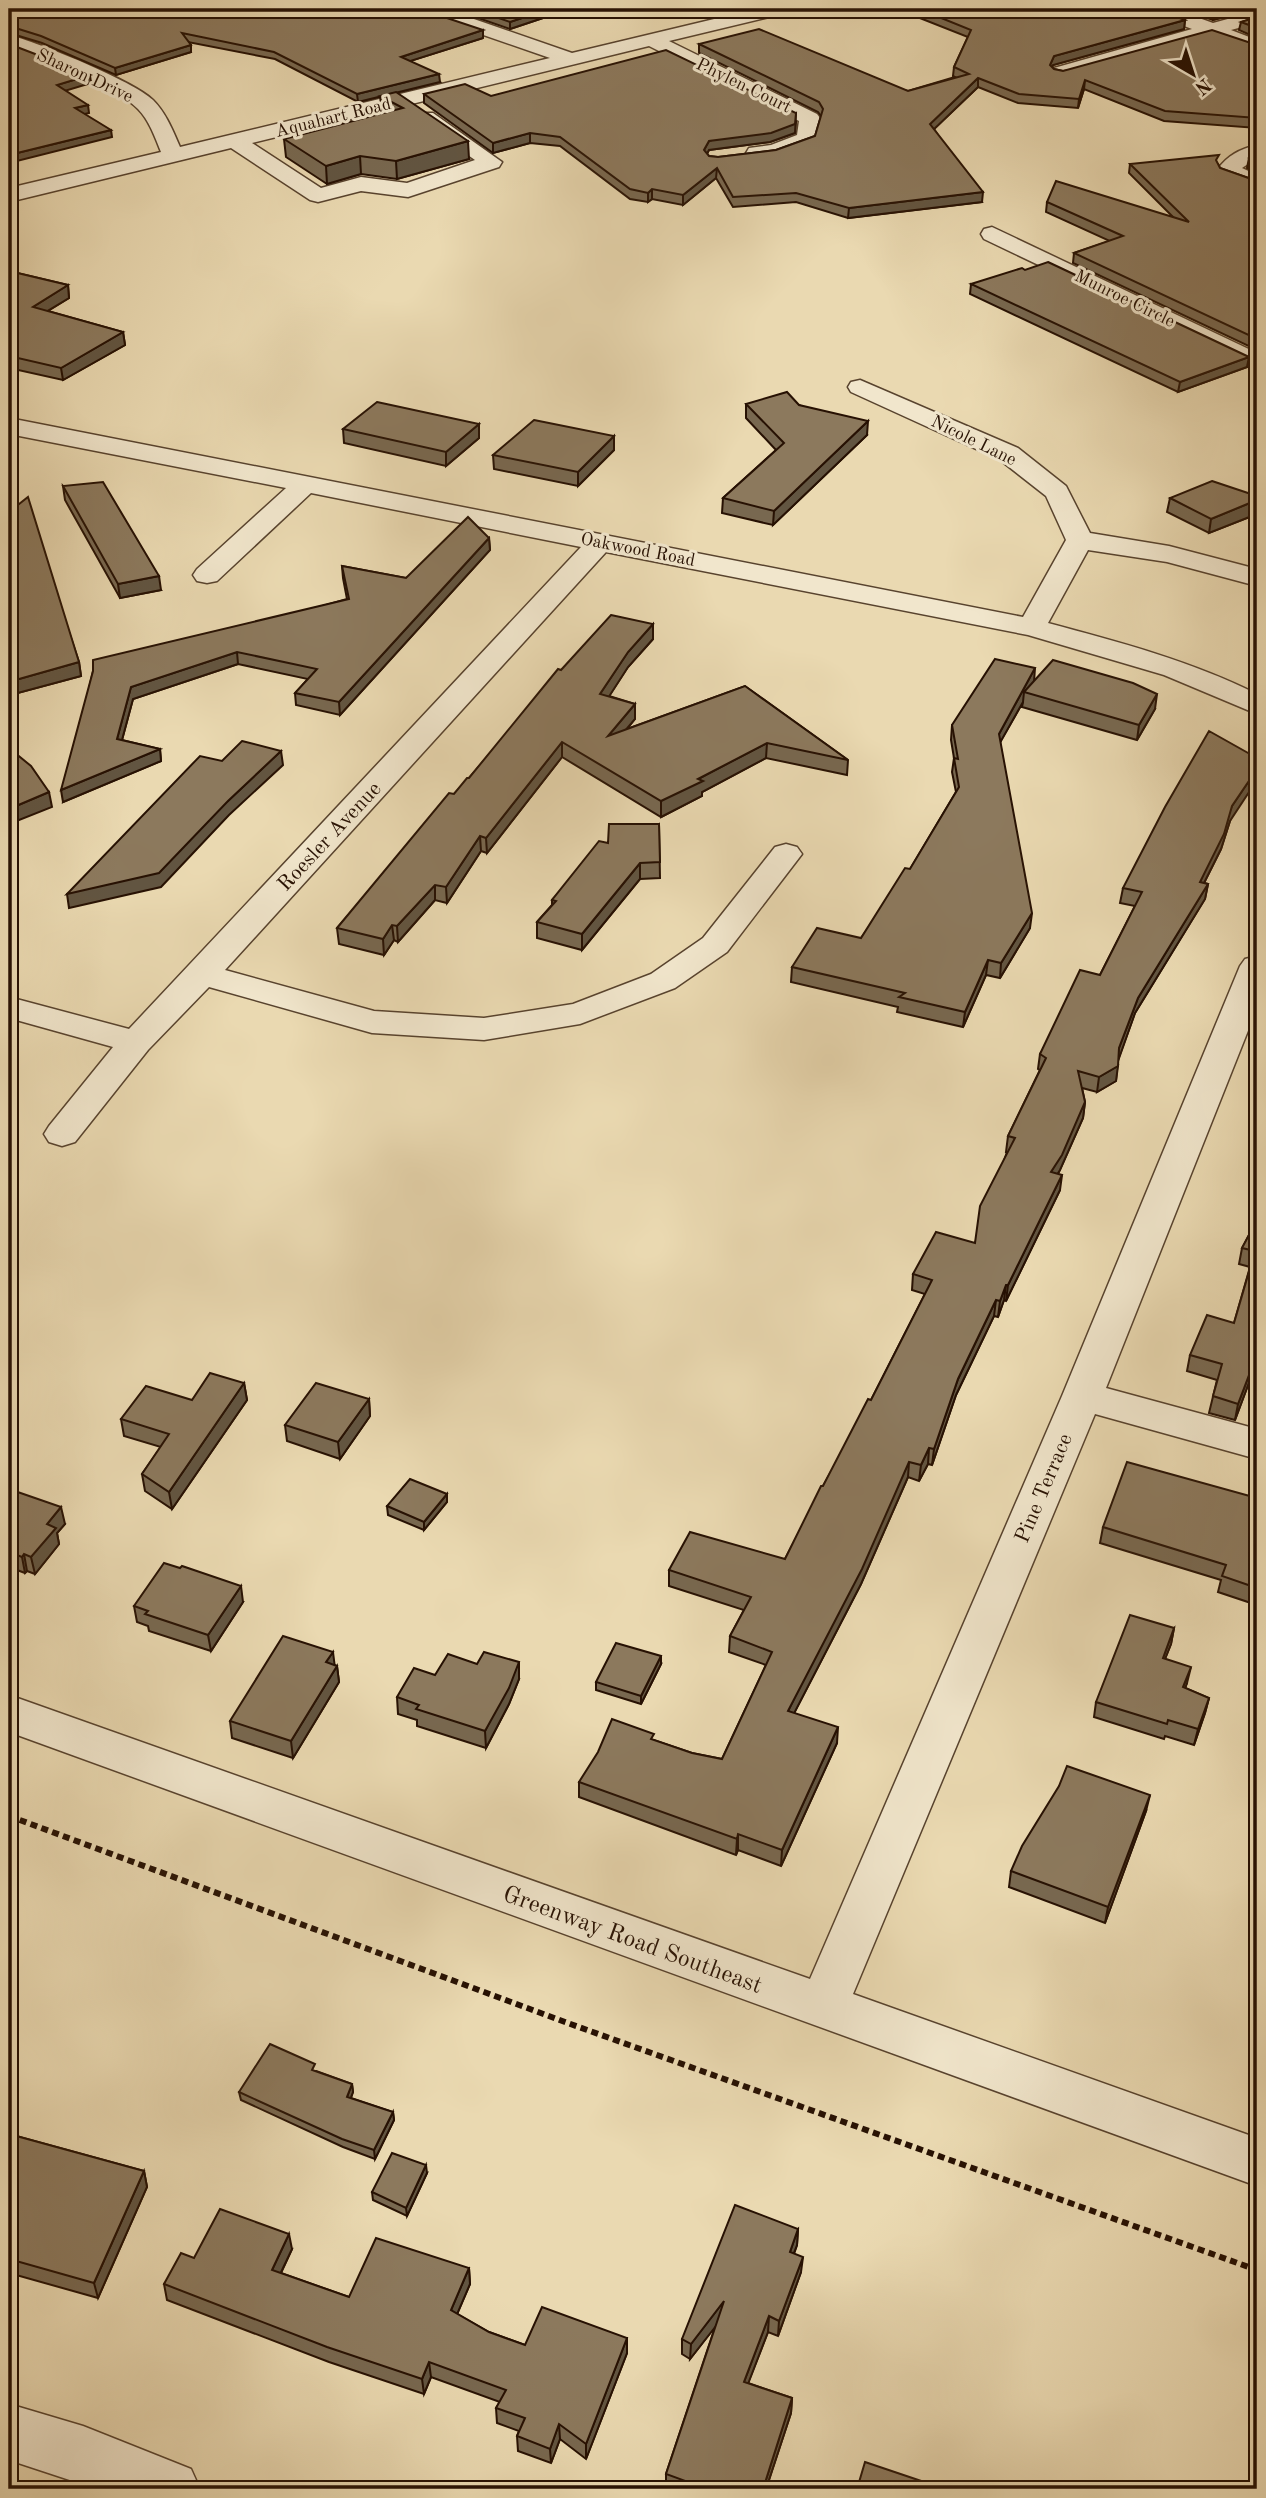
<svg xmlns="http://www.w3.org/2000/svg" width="1266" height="2498" viewBox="0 0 1266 2498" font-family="'Old Standard TT',serif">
	<rect width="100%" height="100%" fill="#ead9b1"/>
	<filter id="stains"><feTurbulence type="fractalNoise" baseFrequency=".00286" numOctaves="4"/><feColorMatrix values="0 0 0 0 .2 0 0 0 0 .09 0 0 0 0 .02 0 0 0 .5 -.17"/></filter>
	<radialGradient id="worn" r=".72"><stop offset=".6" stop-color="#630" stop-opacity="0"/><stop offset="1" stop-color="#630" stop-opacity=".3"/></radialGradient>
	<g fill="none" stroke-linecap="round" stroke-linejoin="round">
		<defs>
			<g id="minor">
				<path d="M418,9H445L572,53L756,9H788L786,13L669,41L817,114L820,118L814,143C794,151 771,163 749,158L746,153L749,148L771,145L797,135L799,121L649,46L252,143L321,188L361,177L407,183L475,160L419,121L416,117L419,113H433L502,162L499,167L408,197L361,191L318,202L310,200L231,148L9,202V188L161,152C155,137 149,120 138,109C111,82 45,63 9,48V35C38,42 133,81 153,100C166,113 173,131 180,147L550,58L420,13Z"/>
				<polygon points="1148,9 1174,9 1213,23 1257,11 1257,23 1231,30 1257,40 1257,53 1211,36 1061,78 1054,76 1051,72 1054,68 1192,29 1150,13"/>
				<path d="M1257,145V158L1242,168L1257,175V189L1220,175L1217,170C1228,155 1240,149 1257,145Z"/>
				<polygon points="992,227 1257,353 1257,369 984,239 981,234 984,229"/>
				<path d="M860,380L1018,448L1066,486L1090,533L1169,546L1257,569V586L1167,562L1088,550L1048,623C1119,642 1191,661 1257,694V714L1164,675L1028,635L606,552L225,970L374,1011L484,1018L573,1004L651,974L703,938L775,847L786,844L797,847L802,854L727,952L675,988L580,1024L484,1040L372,1033L209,987L148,1050L75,1142L62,1146L49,1142L44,1134L49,1126L113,1047L9,1018V997L129,1029L581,547L311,493L217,581L207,583L197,581L193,575L197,569L286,488L9,434V418L1023,617L1066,540L1046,496L1000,460L851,392L848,387L851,382Z"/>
				<polygon points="1257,956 1257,1008 1106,1388 1257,1429 1257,1459 1095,1414 853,1994 1257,2138 1257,2186 9,1732 9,1695 810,1979 1062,1396 1240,966 1245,959"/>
				<polygon points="9,2404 83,2426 191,2469 200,2489 97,2489 9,2460"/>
			</g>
		</defs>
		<use href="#minor" stroke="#58432e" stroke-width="3"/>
		<polyline stroke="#271103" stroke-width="6" stroke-dasharray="7 4.5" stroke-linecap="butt" points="9,1816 565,2022 1257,2270"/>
		<use href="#minor" fill="#f1e6cc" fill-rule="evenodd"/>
	</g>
	<g fill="#786850" stroke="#271103" stroke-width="2">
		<polygon points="9,9 483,38 410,61 440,82 358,102 275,59 188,42 191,52 116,75 42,43 9,33"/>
		<polygon points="452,9 552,9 552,15 510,29"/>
		<polygon points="897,9 1155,9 1185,20 1184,29 1053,65 1052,67 1054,69 1063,71 1257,45 1257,128 1164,121 1084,89 1078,108 1018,103 978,87 934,129 982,202 848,218 796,202 733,207 716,178 683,205 652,199 648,202 630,199 560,146 530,143 493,153 424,103 424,94 491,96 796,122 795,133 770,142 709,150 707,154 709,156 718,157 776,150 815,136 821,116 818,112 699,53 699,44 908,91 955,77 953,76 954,67 968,37"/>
		<polygon points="1181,9 1255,9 1213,20"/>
		<polygon points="1257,17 1257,38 1239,30 1241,22"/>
		<polygon points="396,92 469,159 397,179 361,174 327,184 286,157 284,139 382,114 380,96"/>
		<polygon points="1257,153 1257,174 1247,168 1249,158"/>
		<polygon points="1130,164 1218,164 1220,168 1257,181 1257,350 1073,263 1074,253 1110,241 1046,212 1047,202 1173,217 1129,173"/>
		<polygon points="9,271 68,285 69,298 48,311 123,332 125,345 63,380 9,368"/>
		<polygon points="971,284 1247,367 1178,392 970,294"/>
		<polygon points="746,404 799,405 867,435 773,525 722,513 723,498 776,450 746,418"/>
		<polygon points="479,424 479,438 446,466 344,443 343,429"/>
		<polygon points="614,436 614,450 578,486 494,469 493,455"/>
		<polygon points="63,486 161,590 120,598 65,500"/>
		<polygon points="1257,496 1257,514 1209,533 1167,512 1170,498"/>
		<polygon points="9,512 69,632 79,662 81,676 14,694 11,611 9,610"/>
		<polygon points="489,538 490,550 340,715 296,705 295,693 308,679 238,664 133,699 122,740 160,749 161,761 63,802 93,671 347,599 343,578 342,566 406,578"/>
		<polygon points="653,624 653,639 628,667 609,696 635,704 635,719 627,729 745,686 848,760 847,775 766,758 702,792 702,796 661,817 562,757 487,853 481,851 447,903 435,900 398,942 394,940 384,955 339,944 337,928 454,794 469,778 561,670"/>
		<polygon points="1034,681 1155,709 1137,740 1022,707 1023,702 1000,742 1030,928 1000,978 986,975 963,1027 897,1012 898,1007 791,982 792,967 861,938 910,869 956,792 952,772 954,758 951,740 952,725"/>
		<polygon points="1230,821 1221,849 1204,883 1208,884 1205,899 1135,1013 1118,1060 1116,1081 1097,1092 1082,1088 1085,1102 1083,1118 1058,1174 1060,1190 1006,1301 1004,1300 998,1317 994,1316 956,1395 932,1465 928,1464 919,1481 908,1477 861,1584 794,1713 837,1743 781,1866 738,1850 736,1855 579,1797 579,1782 654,1740 692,1753 722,1759 766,1665 729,1652 730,1636 744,1610 669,1586 669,1570 785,1559 823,1486 871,1400 925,1294 912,1290 913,1274 975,1243 1007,1152 1006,1152 1008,1136 1040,1070 1038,1069 1040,1054 1100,975 1135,906 1120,903 1123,888"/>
		<polygon points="659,824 660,878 640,879 582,950 537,938 537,922 552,905 552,900 608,843"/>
		<polygon points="1257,1220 1257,1361 1235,1420 1209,1413 1217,1380 1187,1371 1190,1355 1234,1323 1250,1267 1239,1264 1242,1248"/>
		<polygon points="244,1383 247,1400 172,1509 145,1491 142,1474 161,1447 124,1436 121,1419 192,1400"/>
		<polygon points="369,1399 370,1416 340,1459 287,1441 285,1425"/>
		<polygon points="9,1489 65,1524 57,1533 59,1544 35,1574 27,1571 25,1573 9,1567"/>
		<polygon points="447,1494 447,1502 424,1530 388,1515 387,1506"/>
		<polygon points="1257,1498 1257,1605 1218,1592 1221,1580 1100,1543 1103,1527"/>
		<polygon points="243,1602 211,1651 149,1631 148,1626 137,1622 134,1606"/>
		<polygon points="1174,1628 1171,1644 1165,1659 1187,1683 1185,1688 1209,1698 1205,1713 1194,1745 1165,1736 1164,1739 1094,1717 1096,1702"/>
		<polygon points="661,1664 641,1704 596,1690 596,1682"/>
		<polygon points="334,1665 337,1666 339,1682 293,1758 232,1738 230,1721"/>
		<polygon points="435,1675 519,1679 509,1704 486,1748 417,1726 417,1720 398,1714 397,1697"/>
		<polygon points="1146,1811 1105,1923 1009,1887 1011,1871"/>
		<polygon points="316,2071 352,2084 353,2092 351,2098 393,2112 394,2120 375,2159 343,2147 241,2100 239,2092"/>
		<polygon points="9,2134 144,2171 147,2187 98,2298 9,2273"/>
		<polygon points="427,2173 407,2216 373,2200 372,2192"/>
		<polygon points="798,2229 797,2245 794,2254 801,2272 778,2336 768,2332 748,2383 792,2398 791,2413 766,2489 666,2489 666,2474 715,2327 690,2359 682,2354 682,2339"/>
		<polygon points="292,2249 281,2273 349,2297 469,2268 470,2284 457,2314 489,2332 525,2345 627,2338 627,2353 586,2459 560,2439 551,2463 518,2451 517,2436 519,2431 497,2423 496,2408 500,2402 431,2377 424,2394 329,2362 167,2300 164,2284 194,2258"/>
	</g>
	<g fill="#625541" stroke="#271103" stroke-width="2">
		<polygon points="549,9 552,9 552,15 510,29 510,22"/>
		<polygon points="1224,9 1255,9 1213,20 1214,11"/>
		<polygon points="1185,20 1184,29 1053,65 1049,74 1050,65 1054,56"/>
		<polygon points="483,30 483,38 401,64 401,57"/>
		<polygon points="191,45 191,52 116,75 115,68"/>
		<polygon points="439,74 440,82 358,102 357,94"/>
		<polygon points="90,75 91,83 58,93 57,85"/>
		<polygon points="978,78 978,87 930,133 930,124"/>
		<polygon points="1085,80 1084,89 1078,108 1079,99"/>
		<polygon points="88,105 89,113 76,116 75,108"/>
		<polygon points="796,113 795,133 770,142 709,150 704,159 704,150 709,141"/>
		<polygon points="111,130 112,137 9,163 9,155"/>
		<polygon points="530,133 530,143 493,153 493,143"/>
		<polygon points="468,141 469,159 397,179 396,161"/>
		<polygon points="360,156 361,174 327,184 326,166"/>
		<polygon points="717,168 716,178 683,205 683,195"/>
		<polygon points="652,189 652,199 648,202 648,193"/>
		<polygon points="983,192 982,202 848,218 849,208"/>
		<polygon points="68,285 69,298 34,319 33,307"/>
		<polygon points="123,332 125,345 63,380 61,368"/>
		<polygon points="1249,357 1247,367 1178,392 1180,382"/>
		<polygon points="868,421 867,435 773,525 774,511"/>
		<polygon points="479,424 479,438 446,466 446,452"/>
		<polygon points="614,436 614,450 578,486 578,472"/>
		<polygon points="1257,500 1257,514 1209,533 1211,519"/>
		<polygon points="489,538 490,550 340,715 339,702"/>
		<polygon points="159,576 161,590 120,598 118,584"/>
		<polygon points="653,624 653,639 628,667 601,709 600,694 628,652"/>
		<polygon points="237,652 238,664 133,699 119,751 117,739 131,687"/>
		<polygon points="79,662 81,676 14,694 12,681"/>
		<polygon points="1035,668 1034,682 1024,692 1023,702 997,748 999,734"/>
		<polygon points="1157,694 1155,709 1137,740 1139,725"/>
		<polygon points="635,704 635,719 608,751 608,736"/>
		<polygon points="562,742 562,757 487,853 486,838"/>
		<polygon points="767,743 766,758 702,792 702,796 661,817 661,801 698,779"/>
		<polygon points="160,749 161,761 63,802 61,790"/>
		<polygon points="281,751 283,765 229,815 161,887 69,908 67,894 228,801"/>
		<polygon points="1257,769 1257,780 1230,821 1221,849 1197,897 1200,882 1232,806"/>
		<polygon points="49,792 52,807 9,824 9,809"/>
		<polygon points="480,836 481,851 447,903 446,887"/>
		<polygon points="640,863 640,879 582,950 582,934"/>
		<polygon points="1208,884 1205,899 1135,1013 1117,1064 1119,1048 1138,998"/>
		<polygon points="435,885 435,900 398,942 397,926"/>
		<polygon points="1032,913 1030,928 1000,978 1001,963"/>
		<polygon points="392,925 394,940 384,955 383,939"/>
		<polygon points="988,960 986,975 963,1027 965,1012"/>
		<polygon points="1118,1066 1116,1081 1097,1092 1099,1077"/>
		<polygon points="1085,1102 1083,1118 1060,1170 1049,1187 1051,1172"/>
		<polygon points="1062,1175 1060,1190 1006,1301 1008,1285"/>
		<polygon points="1006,1285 1004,1300 998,1317 1000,1301"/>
		<polygon points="996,1300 994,1316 956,1395 932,1465 934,1449 958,1379"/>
		<polygon points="1257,1354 1257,1361 1235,1420 1238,1404"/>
		<polygon points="244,1383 247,1400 172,1509 169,1492"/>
		<polygon points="369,1399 370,1416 340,1459 338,1442"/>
		<polygon points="929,1448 928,1464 919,1481 921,1465"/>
		<polygon points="909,1462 908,1477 861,1584 787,1727 788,1711"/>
		<polygon points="447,1494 447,1502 424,1530 424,1522"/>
		<polygon points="61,1507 65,1524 57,1533 59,1544 35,1574 31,1557 47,1524"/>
		<polygon points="24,1554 27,1571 25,1573 22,1557"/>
		<polygon points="241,1586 243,1602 211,1651 208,1635"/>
		<polygon points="1174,1628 1171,1644 1159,1674 1163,1658"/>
		<polygon points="333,1652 335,1668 326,1662"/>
		<polygon points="661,1656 661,1664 641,1704 641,1696"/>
		<polygon points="519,1662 519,1679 509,1704 486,1748 485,1731"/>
		<polygon points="337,1666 339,1682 293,1758 291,1741"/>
		<polygon points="1191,1667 1187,1683 1180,1703 1183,1687"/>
		<polygon points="1209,1698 1205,1713 1194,1745 1198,1729"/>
		<polygon points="838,1727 837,1743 781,1866 782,1850"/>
		<polygon points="1150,1795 1146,1811 1105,1923 1108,1907"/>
		<polygon points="738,1834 738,1850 736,1855 737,1839"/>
		<polygon points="352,2084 353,2092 348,2105 347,2097"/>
		<polygon points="393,2112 394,2120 375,2159 374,2150"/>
		<polygon points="426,2165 427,2173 407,2216 406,2208"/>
		<polygon points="144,2171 147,2187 98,2298 94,2283"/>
		<polygon points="798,2229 797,2245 788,2268 790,2252"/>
		<polygon points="289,2234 292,2249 275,2285 272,2270"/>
		<polygon points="803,2257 801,2272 778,2336 779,2321"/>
		<polygon points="469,2268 470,2284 452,2326 451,2310"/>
		<polygon points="724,2301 723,2317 690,2359 691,2344"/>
		<polygon points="769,2316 768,2332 743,2397 744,2382"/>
		<polygon points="627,2338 627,2353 586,2459 586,2444"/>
		<polygon points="429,2362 431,2377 424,2394 422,2379"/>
		<polygon points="792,2398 791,2413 766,2489 763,2489"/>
		<polygon points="559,2424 560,2439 551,2463 550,2449"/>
	</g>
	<g fill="#8c795d" stroke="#271103" stroke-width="2">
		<polygon points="9,9 420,9 483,30 401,57 439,74 357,94 274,52 182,33 191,45 115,68 41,36 9,26"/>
		<polygon points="473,9 549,9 510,22"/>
		<polygon points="919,9 1155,9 1185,20 1054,56 1050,65 1054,69 1063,71 1212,30 1257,45 1257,118 1165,111 1085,80 1079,99 1019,94 978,78 930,124 983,192 849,208 796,193 733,197 717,168 683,195 652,189 648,193 630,189 560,137 530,133 493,143 424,94 465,84 491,96 666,50 796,113 795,124 771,133 709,141 704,150 709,156 718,157 776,150 815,136 823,109 819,102 699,44 759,29 908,91 969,74 954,67 971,30"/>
		<polygon points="1207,9 1224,9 1214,11"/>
		<polygon points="1257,17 1257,28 1241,22"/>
		<polygon points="9,44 90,75 57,85 88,105 75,108 111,130 9,155"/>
		<polygon points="396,92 468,141 396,161 360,156 326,166 284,139 403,108 380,96"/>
		<polygon points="1257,153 1257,163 1249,158"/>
		<polygon points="1219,155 1216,160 1220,168 1257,181 1257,339 1074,253 1123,236 1047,202 1056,181 1189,222 1130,164"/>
		<polygon points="1048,262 1249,357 1180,382 971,284 1022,268 1025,270"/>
		<polygon points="9,271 68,285 33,307 123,332 61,368 9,356"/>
		<polygon points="787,392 799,405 868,421 774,511 723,498 784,443 746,404"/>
		<polygon points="377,402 479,424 446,452 343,429"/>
		<polygon points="534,420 614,436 578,472 493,455"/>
		<polygon points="1212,481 1257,496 1257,500 1211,519 1170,498"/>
		<polygon points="103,482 159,576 118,584 63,486"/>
		<polygon points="28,497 79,662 12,681 11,598 9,597 9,512"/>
		<polygon points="468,517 489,538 339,702 295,693 317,669 237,652 131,687 117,739 160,749 61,790 93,671 93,660 349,599 342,566 406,578"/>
		<polygon points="611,615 653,624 628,652 600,694 635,704 608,736 745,686 848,760 767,743 698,779 703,781 661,801 562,742 486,838 480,836 446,887 435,885 397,926 392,925 383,939 337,928 449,793 454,794 467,778 469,778 558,669 561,670"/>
		<polygon points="995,659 1035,668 999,734 1032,913 1001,963 988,960 965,1012 899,997 905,993 792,967 817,928 861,938 905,868 910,869 959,787 954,758 958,759 952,725"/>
		<polygon points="1053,660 1133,683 1157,694 1139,725 1024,692"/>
		<polygon points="1209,731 1257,758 1257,769 1232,806 1224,834 1200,882 1208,884 1138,998 1119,1048 1118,1066 1099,1077 1078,1071 1085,1102 1062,1155 1051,1172 1062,1175 1008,1285 1006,1285 1000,1301 996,1300 958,1379 934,1449 929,1448 921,1465 909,1462 862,1569 788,1711 838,1727 782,1850 738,1834 737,1839 579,1782 598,1752 612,1719 654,1734 651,1739 692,1753 722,1759 772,1652 730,1636 751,1597 669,1570 690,1532 785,1559 821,1486 823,1486 868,1399 871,1400 932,1280 913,1274 936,1232 975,1243 980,1206 1015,1138 1008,1136 1046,1058 1040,1054 1080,970 1100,975 1142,892 1123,888 1165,807"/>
		<polygon points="242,741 281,751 228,801 159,873 67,894 200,756 222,761"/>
		<polygon points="9,748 31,766 49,792 9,809"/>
		<polygon points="609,824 659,824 660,862 640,863 582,934 537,922 556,901 552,900 599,841 608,843"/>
		<polygon points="1257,1220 1257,1354 1238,1404 1213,1396 1222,1364 1190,1355 1207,1315 1234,1323 1255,1251 1242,1248"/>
		<polygon points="210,1373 244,1383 169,1492 142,1474 169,1434 121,1419 146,1386 192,1400"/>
		<polygon points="316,1383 369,1399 338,1442 285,1425"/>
		<polygon points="1127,1462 1257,1498 1257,1588 1222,1576 1226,1565 1103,1527"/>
		<polygon points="410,1479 447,1494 424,1522 387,1506"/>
		<polygon points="9,1489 61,1507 47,1524 56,1528 31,1557 24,1554 22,1557 9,1552"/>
		<polygon points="164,1563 180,1568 182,1566 241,1586 208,1635 145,1614 148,1611 134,1606"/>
		<polygon points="1130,1615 1174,1628 1163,1658 1191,1667 1183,1687 1209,1698 1198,1729 1168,1720 1167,1724 1096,1702"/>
		<polygon points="283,1636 333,1652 326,1662 337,1666 291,1741 230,1721"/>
		<polygon points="616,1643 661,1656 641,1696 596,1682"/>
		<polygon points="484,1652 519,1662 509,1688 485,1731 416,1709 419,1705 397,1697 414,1668 435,1675 448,1654 477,1664"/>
		<polygon points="1067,1766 1150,1795 1108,1907 1011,1871 1022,1846 1059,1786"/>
		<polygon points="270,2044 315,2064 312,2070 352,2084 347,2097 393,2112 374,2150 342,2139 239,2092"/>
		<polygon points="9,2134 144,2171 94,2283 9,2259"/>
		<polygon points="392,2153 426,2165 406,2208 372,2192"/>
		<polygon points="735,2205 798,2229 790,2252 803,2257 779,2321 769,2316 744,2382 792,2398 763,2489 689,2489 691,2483 666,2474 724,2301 691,2344 682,2339"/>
		<polygon points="220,2209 289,2234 272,2270 349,2297 376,2238 469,2268 451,2310 489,2332 525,2345 542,2307 627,2338 586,2444 559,2424 550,2449 517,2436 525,2418 496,2408 506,2390 429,2362 422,2379 327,2347 164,2284 181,2253 194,2258"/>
		<polygon points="865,2462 945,2489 857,2489"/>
	</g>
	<g text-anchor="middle" stroke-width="6" stroke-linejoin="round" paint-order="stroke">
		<g font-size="18" fill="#271103" stroke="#f1e6cc">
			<text transform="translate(85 75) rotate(25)" y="6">Sharon Drive</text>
			<text transform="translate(744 85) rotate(26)" y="6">Phylen Court</text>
			<text transform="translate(333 117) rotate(-14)" y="6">Aquahart Road</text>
			<text transform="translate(1125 298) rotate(26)" y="6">Munroe Circle</text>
			<text transform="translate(974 440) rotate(26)" y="6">Nicole Lane</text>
			<text transform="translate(638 549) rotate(11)" y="6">Oakwood Road</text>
		</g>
		<g font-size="21" fill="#271103" stroke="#f1e6cc">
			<text transform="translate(329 836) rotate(-47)" y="7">Roesler Avenue</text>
			<text transform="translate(1043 1488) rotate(-67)" y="7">Pine Terrace</text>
		</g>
		<g font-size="24" fill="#271103" stroke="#f1e6cc">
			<text transform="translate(633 1939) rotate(20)" y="8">Greenway Road Southeast</text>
		</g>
	</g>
	<rect width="1266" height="2498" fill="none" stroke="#ead9b1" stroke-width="35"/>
	<rect x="10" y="10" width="1245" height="2477" fill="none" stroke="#271103" stroke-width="3.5"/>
	<rect x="18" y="18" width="1231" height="2463" fill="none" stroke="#271103" stroke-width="2"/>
	<g transform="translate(1193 74) rotate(141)" stroke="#f1e6cc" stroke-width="5" paint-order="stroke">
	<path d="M0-5L12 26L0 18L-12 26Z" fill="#271103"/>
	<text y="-10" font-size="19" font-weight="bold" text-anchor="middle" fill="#271103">N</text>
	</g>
	<rect width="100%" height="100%" filter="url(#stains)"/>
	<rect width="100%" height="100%" fill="url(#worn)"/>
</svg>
